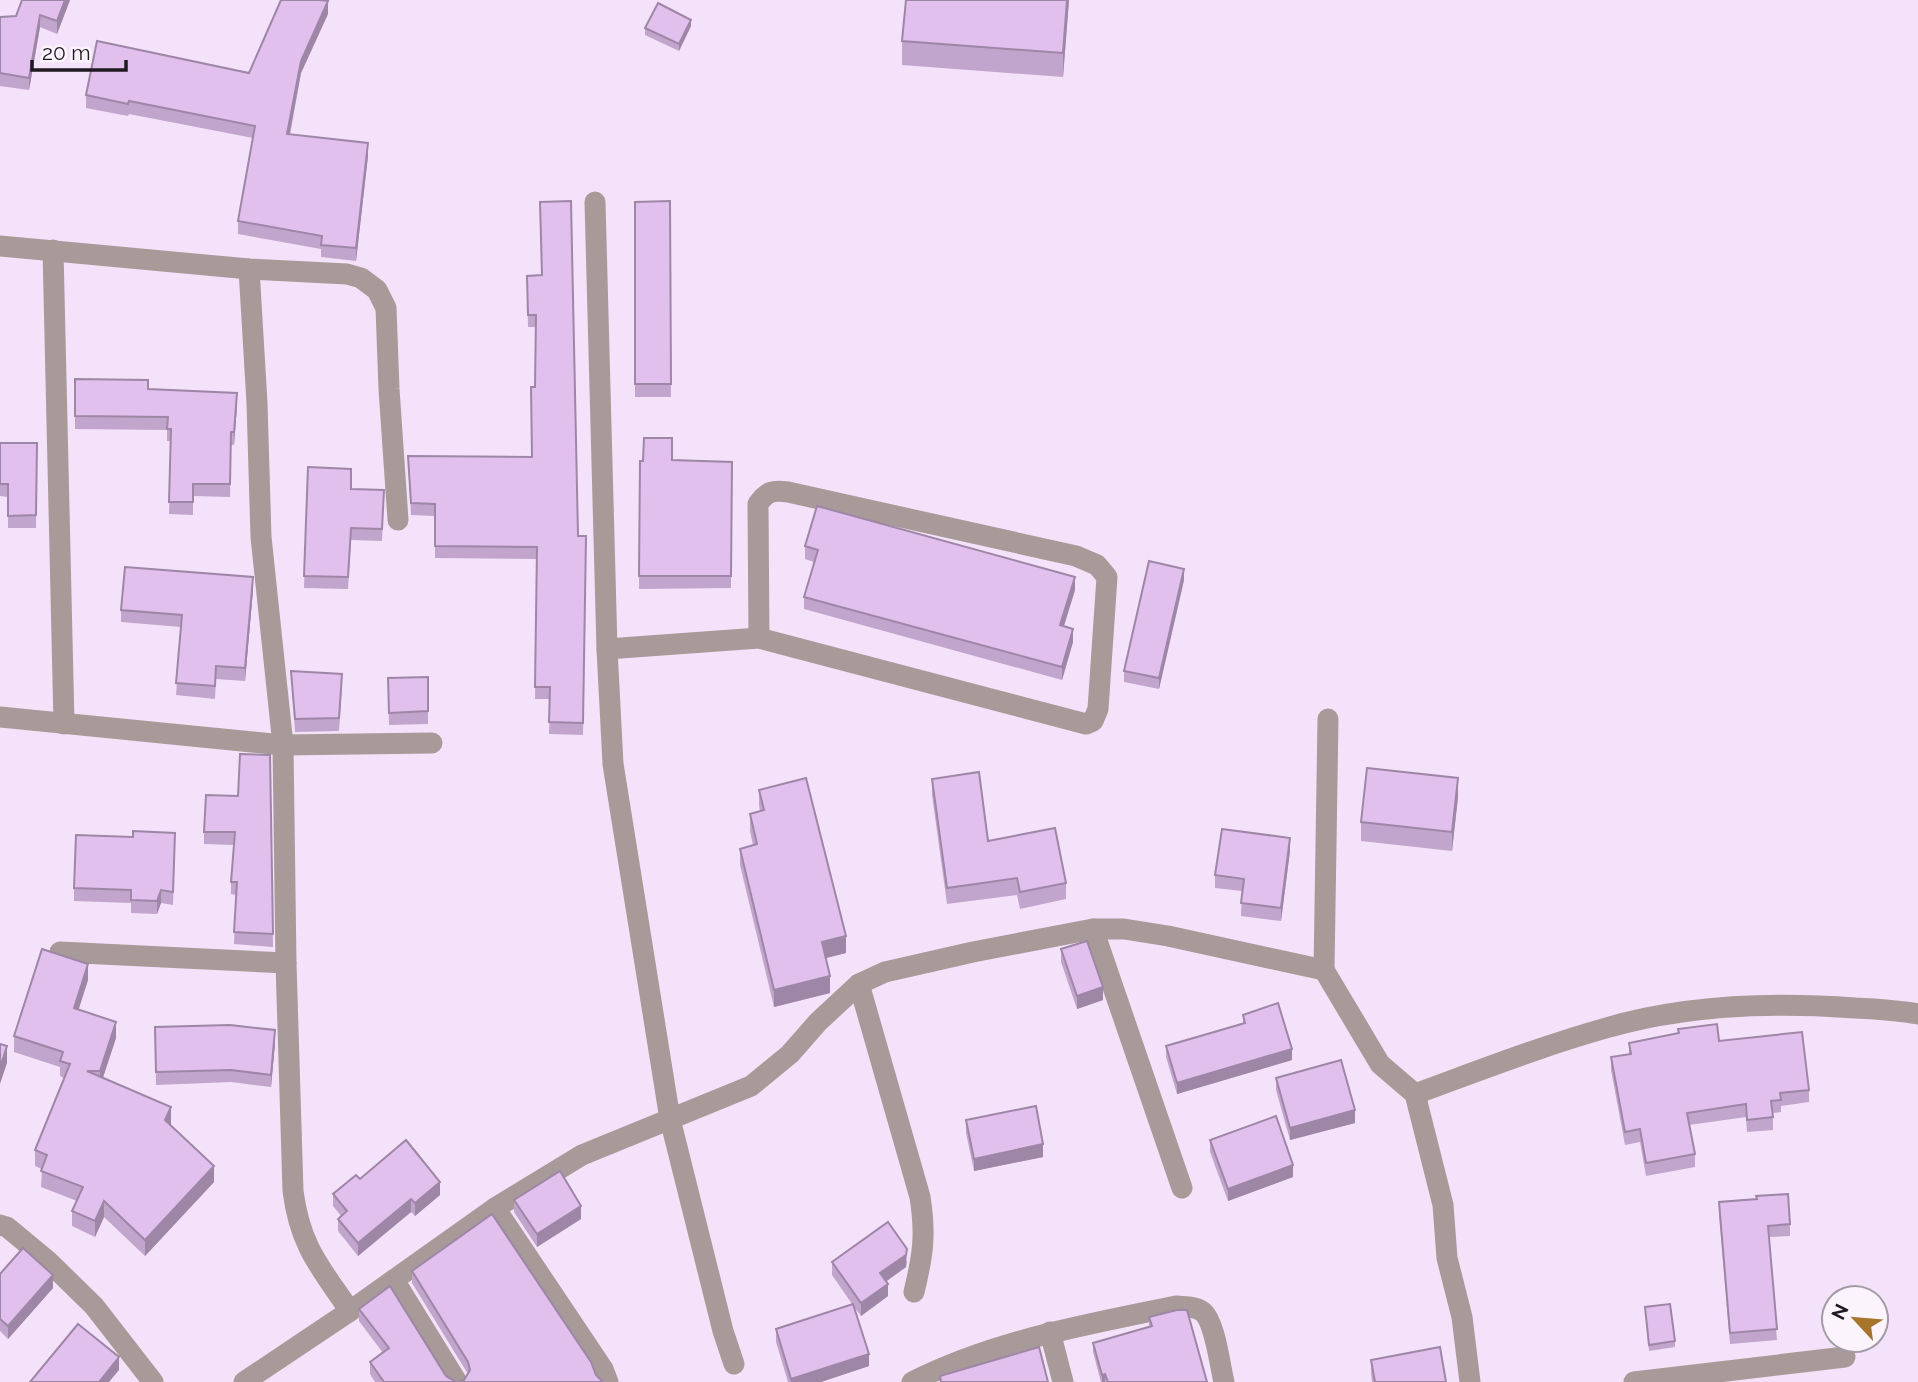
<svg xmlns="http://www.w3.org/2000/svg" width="1918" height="1382" viewBox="0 0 1918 1382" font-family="Raleway,sans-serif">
	<rect width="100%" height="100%" fill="#f4e2fa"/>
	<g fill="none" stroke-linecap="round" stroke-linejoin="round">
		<g stroke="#a89a99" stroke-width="21">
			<polyline points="595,202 607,649 613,764 670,1119 723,1331 734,1364"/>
			<polyline points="0,246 249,269 347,274 361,278 377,290 386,308 389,389 398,520"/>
			<polyline points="53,250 64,724"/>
			<path d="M249,269L257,403L261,537L283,745L286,963L293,1191C300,1246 320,1267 350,1311"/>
			<path d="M607,649L759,638L1086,724L1093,721L1098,709L1107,577L1097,565L1076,556L788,492C773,490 767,491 758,504L759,638"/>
			<polyline points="0,717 283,745 432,743"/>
			<polyline points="1093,929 1182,1188"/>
			<polyline points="60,952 286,963"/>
			<polyline points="1324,970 1328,719"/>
			<path d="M859,984L920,1197C926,1235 923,1255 914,1292"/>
			<path d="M1415,1094C1478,1071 1542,1046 1606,1028C1685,1005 1773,1002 1855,1008C1876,1009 1897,1010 1918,1014"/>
			<polyline points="495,1208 603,1369 608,1382"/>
			<polyline points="0,1225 7,1227 48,1261 94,1306 153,1382"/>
			<polyline points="394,1280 457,1382"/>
			<polyline points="1050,1332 1063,1382"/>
			<polyline points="244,1382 350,1311 495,1208 582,1155 751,1086 790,1054 818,1022 859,984 885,972 973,952 1093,929 1124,929 1168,936 1324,970 1380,1064 1415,1094 1443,1205 1447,1258 1462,1317 1470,1382"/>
			<path d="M912,1382C995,1340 1085,1325 1176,1306C1185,1307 1196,1306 1203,1312C1215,1322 1220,1366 1224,1382"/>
			<polyline points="1634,1382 1845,1357"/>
		</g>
	</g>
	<g fill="#c2a5cc">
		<polygon points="22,0 70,0 57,34 40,27 29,90 0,86 0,17 16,16"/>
		<polygon points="1069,0 1063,77 902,65 902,41"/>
		<polygon points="328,14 301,73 290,135 368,156 356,261 321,257 321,249 238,234 238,221 253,138 129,114 128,116 86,108 86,95 249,73"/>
		<polygon points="691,26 679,51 645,35 645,28"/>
		<polygon points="670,201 671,397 635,397 635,202"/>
		<polygon points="527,276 542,276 578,536 586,536 583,735 549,734 550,699 535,699 537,559 435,558 435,516 411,515 408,456 532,457 535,387 535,327 528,327"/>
		<polygon points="75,379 148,389 237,406 234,445 231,445 230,497 193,496 193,515 169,514 171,441 167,441 167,430 75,429"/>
		<polygon points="0,443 37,443 36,528 8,528 8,497 0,496"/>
		<polygon points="672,460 732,462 731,588 639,589 640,461"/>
		<polygon points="308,467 351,489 384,490 382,541 351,540 348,589 304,588"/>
		<polygon points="805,546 1075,590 1064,626 1073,642 1062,680 804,609 804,597 814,562 805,559"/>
		<polygon points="1184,580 1159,689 1124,682 1124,671"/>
		<polygon points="253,590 245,681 216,679 215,699 176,695 181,627 121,622 121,610"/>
		<polygon points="291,671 342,687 339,731 295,732"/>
		<polygon points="428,677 428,724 389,725 388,678"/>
		<polygon points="270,755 273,947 234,944 236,895 231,894 231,882 234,845 204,844 204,832 238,796"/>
		<polygon points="932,779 988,841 1066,883 1066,899 1020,909 1017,895 947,904 932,795"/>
		<polygon points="759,790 846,953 826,958 830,993 774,1007 740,865 740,849 753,845 750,831 750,814 760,811 759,806"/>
		<polygon points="1458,797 1452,851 1361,841 1361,822"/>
		<polygon points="175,846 173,905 161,903 157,914 131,913 131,903 74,901 74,888"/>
		<polygon points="1290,851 1281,921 1241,916 1242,891 1215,888 1215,875"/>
		<polygon points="1061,949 1103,1000 1077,1009 1061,962"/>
		<polygon points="88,980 78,1010 116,1038 103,1078 171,1123 170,1125 214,1182 145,1256 104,1217 95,1237 72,1226 72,1211 77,1201 41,1187 42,1169 35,1166 35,1150 64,1078 60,1076 60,1067 14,1052 14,1036"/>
		<polygon points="1243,1015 1292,1060 1177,1094 1166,1057 1166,1046 1243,1023"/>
		<polygon points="155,1027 275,1043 271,1087 231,1082 156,1085"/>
		<polygon points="1719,1041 1809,1090 1809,1102 1781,1106 1781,1112 1773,1113 1773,1130 1747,1132 1746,1117 1689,1125 1695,1154 1695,1167 1646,1176 1640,1142 1625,1145 1611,1070 1611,1057 1629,1054 1629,1043"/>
		<polygon points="1276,1078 1355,1123 1290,1140 1276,1090"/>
		<polygon points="966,1120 1043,1157 974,1171 966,1133"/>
		<polygon points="1210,1140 1293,1177 1228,1201 1210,1152"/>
		<polygon points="360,1179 440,1195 415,1216 411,1212 358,1256 338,1231 338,1219 341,1216 333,1206 333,1194"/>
		<polygon points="514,1200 581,1219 537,1247 514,1212"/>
		<polygon points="1719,1202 1790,1224 1790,1236 1769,1237 1777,1340 1730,1344 1719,1214"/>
		<polygon points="907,1261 906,1267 886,1281 888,1296 861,1316 854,1307 869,1366 821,1382 788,1382 776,1342 776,1329 852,1304 832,1275 832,1262"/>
		<polygon points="412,1271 596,1375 602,1382 464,1380 468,1374 412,1283"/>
		<polygon points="0,1274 53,1288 8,1339 0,1331"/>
		<polygon points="1645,1307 1675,1341 1675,1347 1649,1351"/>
		<polygon points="359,1309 446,1376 456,1382 375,1382 370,1374 370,1362 383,1353 359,1321"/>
		<polygon points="1149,1317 1207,1382 1101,1382 1093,1352 1093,1343 1149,1327"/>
		<polygon points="1371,1360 1446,1382 1372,1382 1371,1373"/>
	</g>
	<g fill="#9e86a6">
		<polygon points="65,0 70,0 57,34 57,21"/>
		<polygon points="1067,0 1069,0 1063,77 1063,53"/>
		<polygon points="328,1 328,14 301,73 287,147 287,134 301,61"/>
		<polygon points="40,15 40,27 29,90 29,78"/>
		<polygon points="691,20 691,26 679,51 679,44"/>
		<polygon points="368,143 368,156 356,261 356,248"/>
		<polygon points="237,393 237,406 234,445 234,432"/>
		<polygon points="1184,569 1184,580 1159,689 1159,678"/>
		<polygon points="253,577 253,590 245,681 245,668"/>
		<polygon points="1075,577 1075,590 1060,638 1060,625"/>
		<polygon points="1073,629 1073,642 1062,680 1062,667"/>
		<polygon points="1458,778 1458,797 1452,851 1452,832"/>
		<polygon points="1290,838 1290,851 1281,921 1281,908"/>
		<polygon points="161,890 161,903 157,914 157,901"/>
		<polygon points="846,936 846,953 822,959 822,942"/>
		<polygon points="88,964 88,980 74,1024 74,1008"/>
		<polygon points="830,976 830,993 774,1007 774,990"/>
		<polygon points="1103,987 1103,1000 1077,1009 1077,996"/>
		<polygon points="116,1022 116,1038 100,1086 100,1071"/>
		<polygon points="275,1030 275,1043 271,1087 271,1075"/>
		<polygon points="7,1046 7,1063 0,1084 0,1068"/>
		<polygon points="1292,1049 1292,1060 1177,1094 1177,1083"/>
		<polygon points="171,1107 171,1123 165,1136 165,1120"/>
		<polygon points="1355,1110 1355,1123 1290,1140 1290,1128"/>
		<polygon points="1043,1144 1043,1157 974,1171 974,1159"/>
		<polygon points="1293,1165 1293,1177 1228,1201 1228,1189"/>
		<polygon points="214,1166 214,1182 145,1256 145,1240"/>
		<polygon points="440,1182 440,1195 415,1216 415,1203"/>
		<polygon points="411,1199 411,1212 358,1256 358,1243"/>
		<polygon points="104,1201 104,1217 95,1237 95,1221"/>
		<polygon points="581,1206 581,1219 537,1247 537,1234"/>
		<polygon points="907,1249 906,1267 880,1286 880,1273"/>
		<polygon points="53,1275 53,1288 8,1339 8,1326"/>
		<polygon points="888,1284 888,1296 861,1316 861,1303"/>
		<polygon points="869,1354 869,1366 821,1382 791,1382 791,1379"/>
		<polygon points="119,1357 119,1370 109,1382 99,1382"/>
		<polygon points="1105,1374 1105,1382 1102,1382 1102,1375"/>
	</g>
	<g fill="#e2c0ed" stroke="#9e86a6" stroke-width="2">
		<polygon points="22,0 65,0 57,21 40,15 29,78 0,73 0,17 16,16"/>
		<polygon points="281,0 321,0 328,1 301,61 287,134 368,143 356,248 321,245 322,236 238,221 255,126 129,101 128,104 86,95 97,41 249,73"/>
		<polygon points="906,0 1067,0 1063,53 902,41"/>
		<polygon points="658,3 691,20 679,44 645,28"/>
		<polygon points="571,201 578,536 586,536 583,723 549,722 550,687 535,687 537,547 435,546 435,504 411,503 408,456 532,457 531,387 535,387 536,315 528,315 527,276 542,275 540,202"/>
		<polygon points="670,201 671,384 635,384 635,202"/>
		<polygon points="75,379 148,380 148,389 237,393 234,432 231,432 230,484 193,484 193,502 169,502 171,429 167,429 168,417 75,416"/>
		<polygon points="644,438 672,438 672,460 732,462 731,576 639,576 640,461 643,461"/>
		<polygon points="0,443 37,443 36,515 8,516 8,484 0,484"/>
		<polygon points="308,467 351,469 351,489 384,490 382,529 351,528 348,577 304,576"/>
		<polygon points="817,506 1075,577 1060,625 1073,629 1062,667 804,597 818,550 805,546"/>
		<polygon points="1149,561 1184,569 1159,678 1124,671"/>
		<polygon points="125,567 253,577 245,668 216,666 215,686 176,683 182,615 121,610"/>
		<polygon points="291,671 342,674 339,718 295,719"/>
		<polygon points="428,677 428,711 389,713 388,678"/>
		<polygon points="240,754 270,755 273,934 234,932 237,882 231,882 235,832 204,832 206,795 238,796"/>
		<polygon points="1367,768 1458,778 1452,832 1361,822"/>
		<polygon points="979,772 988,841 1055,828 1066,883 1020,892 1017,878 947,888 932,779"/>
		<polygon points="806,778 846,936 822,942 830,976 774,990 740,849 757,844 750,814 764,810 759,790"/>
		<polygon points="1222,829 1290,838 1281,908 1241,903 1244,879 1215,875"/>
		<polygon points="133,831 175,833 173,892 161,890 157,901 131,900 131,890 74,888 76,835 133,837"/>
		<polygon points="1087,941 1103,987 1077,996 1061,949"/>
		<polygon points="42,949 88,964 74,1008 116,1022 100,1071 87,1071 171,1107 165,1120 214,1166 145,1240 104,1201 95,1221 72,1211 83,1187 41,1171 47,1155 35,1150 70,1064 60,1061 63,1052 14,1036"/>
		<polygon points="1278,1003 1292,1049 1177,1083 1166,1046 1245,1023 1243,1015"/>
		<polygon points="1717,1024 1719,1041 1802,1032 1809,1090 1780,1093 1781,1100 1771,1101 1773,1117 1747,1120 1746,1104 1687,1113 1695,1154 1646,1163 1640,1129 1625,1132 1611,1057 1631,1054 1629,1043 1679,1033 1678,1029"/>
		<polygon points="230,1025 275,1030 271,1075 231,1070 156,1072 155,1027"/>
		<polygon points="0,1044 7,1046 0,1068"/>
		<polygon points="1341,1060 1355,1110 1290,1128 1276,1078"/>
		<polygon points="1036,1106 1043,1144 974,1159 966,1120"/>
		<polygon points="1276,1116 1293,1165 1228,1189 1210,1140"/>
		<polygon points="406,1140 440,1182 415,1203 411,1199 358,1243 338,1219 347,1211 333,1194 356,1175 360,1179"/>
		<polygon points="560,1171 581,1206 537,1234 514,1200"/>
		<polygon points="1788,1194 1790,1224 1768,1226 1777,1329 1730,1333 1719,1202 1757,1199 1756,1196"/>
		<polygon points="492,1214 591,1362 596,1375 602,1381 600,1382 458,1382 464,1380 470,1370 468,1362 412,1271"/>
		<polygon points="888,1222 907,1249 906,1255 880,1273 888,1284 861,1303 832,1262"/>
		<polygon points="23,1248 53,1275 8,1326 0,1319 0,1274"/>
		<polygon points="390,1286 446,1376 456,1382 384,1382 370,1362 389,1348 359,1309"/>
		<polygon points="853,1304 869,1354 791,1379 776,1329"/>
		<polygon points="1670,1304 1675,1341 1649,1345 1645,1307"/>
		<polygon points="1177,1310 1187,1310 1207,1382 1108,1382 1105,1374 1102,1375 1093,1343 1152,1326 1149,1317"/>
		<polygon points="78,1324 119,1357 99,1382 30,1382"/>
		<polygon points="1039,1347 1048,1382 941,1382 940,1376"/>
		<polygon points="1440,1347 1446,1382 1375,1382 1371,1360"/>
	</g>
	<g transform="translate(1855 1319) rotate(296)"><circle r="33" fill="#fbf4fd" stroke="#a39ca5" stroke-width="2"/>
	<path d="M0-5L12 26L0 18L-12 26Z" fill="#a7742c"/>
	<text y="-10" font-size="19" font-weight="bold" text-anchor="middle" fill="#1f1921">N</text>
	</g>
	<path d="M32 60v10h94v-10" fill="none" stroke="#1f1921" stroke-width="3.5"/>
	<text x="42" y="60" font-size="21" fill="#1f1921" stroke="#fbf4fd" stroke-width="5" paint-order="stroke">20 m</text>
</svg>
